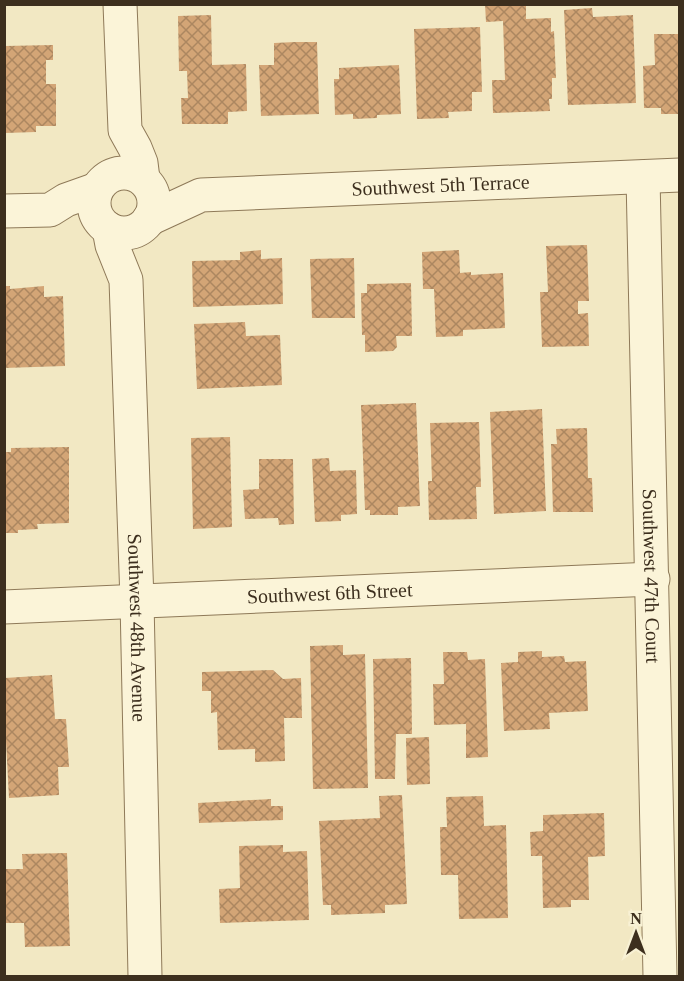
<svg xmlns="http://www.w3.org/2000/svg" width="684" height="981" viewBox="0 0 684 981" font-family="'Times New Roman',serif">
	<defs>
		<pattern id="building-cross-hatch" width="8" height="8" patternUnits="userSpaceOnUse" patternTransform="scale(1.5)"><rect width="8" height="8" fill="#d3a576"/><path d="M0 0l8 8M0 8l8-8" fill="none" stroke="#ac8760"/></pattern>
	</defs>
	<rect width="100%" height="100%" fill="#f2e8c3"/>
	<g fill="url(#building-cross-hatch)">
		<polygon points="485,4 526,4 526,19 551,18 551,32 554,31 556,78 552,78 552,99 549,99 550,111 493,113 492,80 505,80 503,21 486,22"/>
		<polygon points="592,8 593,17 633,15 636,103 568,105 564,10"/>
		<polygon points="211,15 212,65 246,64 247,111 228,112 228,124 182,124 181,98 188,98 187,71 179,71 178,16"/>
		<polygon points="480,27 482,92 472,92 472,111 448,112 449,118 417,119 414,29"/>
		<polygon points="654,34 680,34 680,114 661,114 661,108 644,108 643,66 655,65"/>
		<polygon points="295,42 317,42 319,114 261,116 259,65 274,65 274,43"/>
		<polygon points="53,45 53,60 46,60 46,84 56,84 56,126 36,126 36,132 5,133 5,46"/>
		<polygon points="399,65 401,114 377,115 377,118 353,119 353,114 335,115 334,79 339,79 339,68"/>
		<polygon points="587,245 589,301 578,301 578,314 588,313 589,346 542,347 540,292 548,292 546,246"/>
		<polygon points="261,250 261,259 282,258 283,304 193,307 192,261 240,260 240,252"/>
		<polygon points="459,250 460,273 471,272 471,275 503,273 505,328 463,330 463,336 436,337 434,289 423,289 422,252"/>
		<polygon points="354,258 355,318 312,318 310,259"/>
		<polygon points="411,283 412,336 396,336 397,347 393,351 365,352 365,335 362,335 361,293 367,293 367,284"/>
		<polygon points="4,286 10,286 10,289 44,286 44,297 63,296 65,366 4,368"/>
		<polygon points="245,322 246,336 280,335 282,385 197,389 194,324"/>
		<polygon points="416,403 420,506 398,507 398,515 370,515 370,510 365,510 361,405"/>
		<polygon points="542,409 546,511 494,514 490,412"/>
		<polygon points="479,422 481,487 476,487 477,519 429,520 428,481 432,481 430,423"/>
		<polygon points="587,428 588,478 592,478 593,512 553,512 551,444 557,444 556,429"/>
		<polygon points="230,437 232,527 193,529 191,438"/>
		<polygon points="69,447 69,523 37,524 38,529 18,530 18,533 5,533 5,452 11,452 11,448"/>
		<polygon points="329,458 330,471 356,470 357,514 341,515 341,521 315,522 312,459"/>
		<polygon points="259,459 293,459 294,524 279,525 278,518 245,519 243,490 259,489"/>
		<polygon points="343,645 343,655 365,654 368,788 313,789 310,646"/>
		<polygon points="542,651 542,657 564,656 565,662 586,661 588,711 549,713 550,729 504,731 501,663 518,662 518,652"/>
		<polygon points="443,652 467,652 468,660 485,659 488,757 466,758 466,724 434,725 433,684 444,684"/>
		<polygon points="411,658 412,734 396,734 395,779 375,779 373,659"/>
		<polygon points="273,670 283,679 301,678 302,718 284,718 285,761 255,762 255,749 218,750 217,712 211,713 211,691 202,691 202,672"/>
		<polygon points="52,675 55,719 66,719 69,767 58,767 59,795 9,798 5,722 5,678"/>
		<polygon points="429,737 430,784 407,785 406,738"/>
		<polygon points="402,795 407,904 385,905 385,913 331,915 331,905 323,905 319,821 380,818 379,796"/>
		<polygon points="483,796 484,826 506,825 508,918 459,919 458,875 441,875 440,827 447,827 446,797"/>
		<polygon points="271,799 271,806 283,806 283,820 199,823 198,803"/>
		<polygon points="604,813 605,856 588,857 589,900 571,900 571,907 543,908 542,856 531,856 530,832 543,831 543,815"/>
		<polygon points="283,845 283,852 307,851 309,920 220,923 219,889 240,888 239,846"/>
		<polygon points="67,853 70,946 25,947 24,923 4,923 4,869 23,869 22,854"/>
	</g>
	<g fill="none" stroke-linecap="round" stroke-linejoin="round">
		<defs>
			<g id="minor">
				<polyline points="120,4 125,130 135,148 141,163 143,179"/>
				<circle cx="124" cy="203" r="30"/>
				<path id="s1" d="M643,177L660,976"/>
				<polyline points="4,211 50,210 66,200 97,189"/>
				<path id="s2" d="M149,219L201,195L680,175"/>
				<path id="s3" d="M109,229L112,245L126,280L137,601L145,976"/>
				<path id="s4" d="M4,607L653,579"/>
			</g>
		</defs>
		<use href="#minor" stroke="#8e7958" stroke-width="35"/>
		<use href="#minor" stroke="#fbf4d8" stroke-width="33"/>
	</g>
	<g text-anchor="middle" stroke-width="4.5" stroke-linejoin="round" paint-order="stroke">
		<g font-size="20" fill="#3d2f1e" stroke="#f8f1d4">
			<text dy="7" stroke="none"><textPath href="#s2" startOffset="297">Southwest 5th Terrace</textPath></text>
			<text dy="7" stroke="none"><textPath href="#s1" startOffset="399">Southwest 47th Court</textPath></text>
			<text dy="7" stroke="none"><textPath href="#s4" startOffset="326">Southwest 6th Street</textPath></text>
			<text dy="7" stroke="none"><textPath href="#s3" startOffset="402">Southwest 48th Avenue</textPath></text>
		</g>
	</g>
	<rect width="684" height="981" fill="none" stroke="#3d2f1e" stroke-width="12"/>
	<g transform="translate(636 933)" stroke="#f8f1d4" stroke-width="4.5" paint-order="stroke">
	<path d="M0-4.5L10 22L0 15L-10 22Z" fill="#3d2f1e"/>
	<text y="-9" font-size="16" font-weight="bold" text-anchor="middle" fill="#3d2f1e">N</text>
	</g>
</svg>
